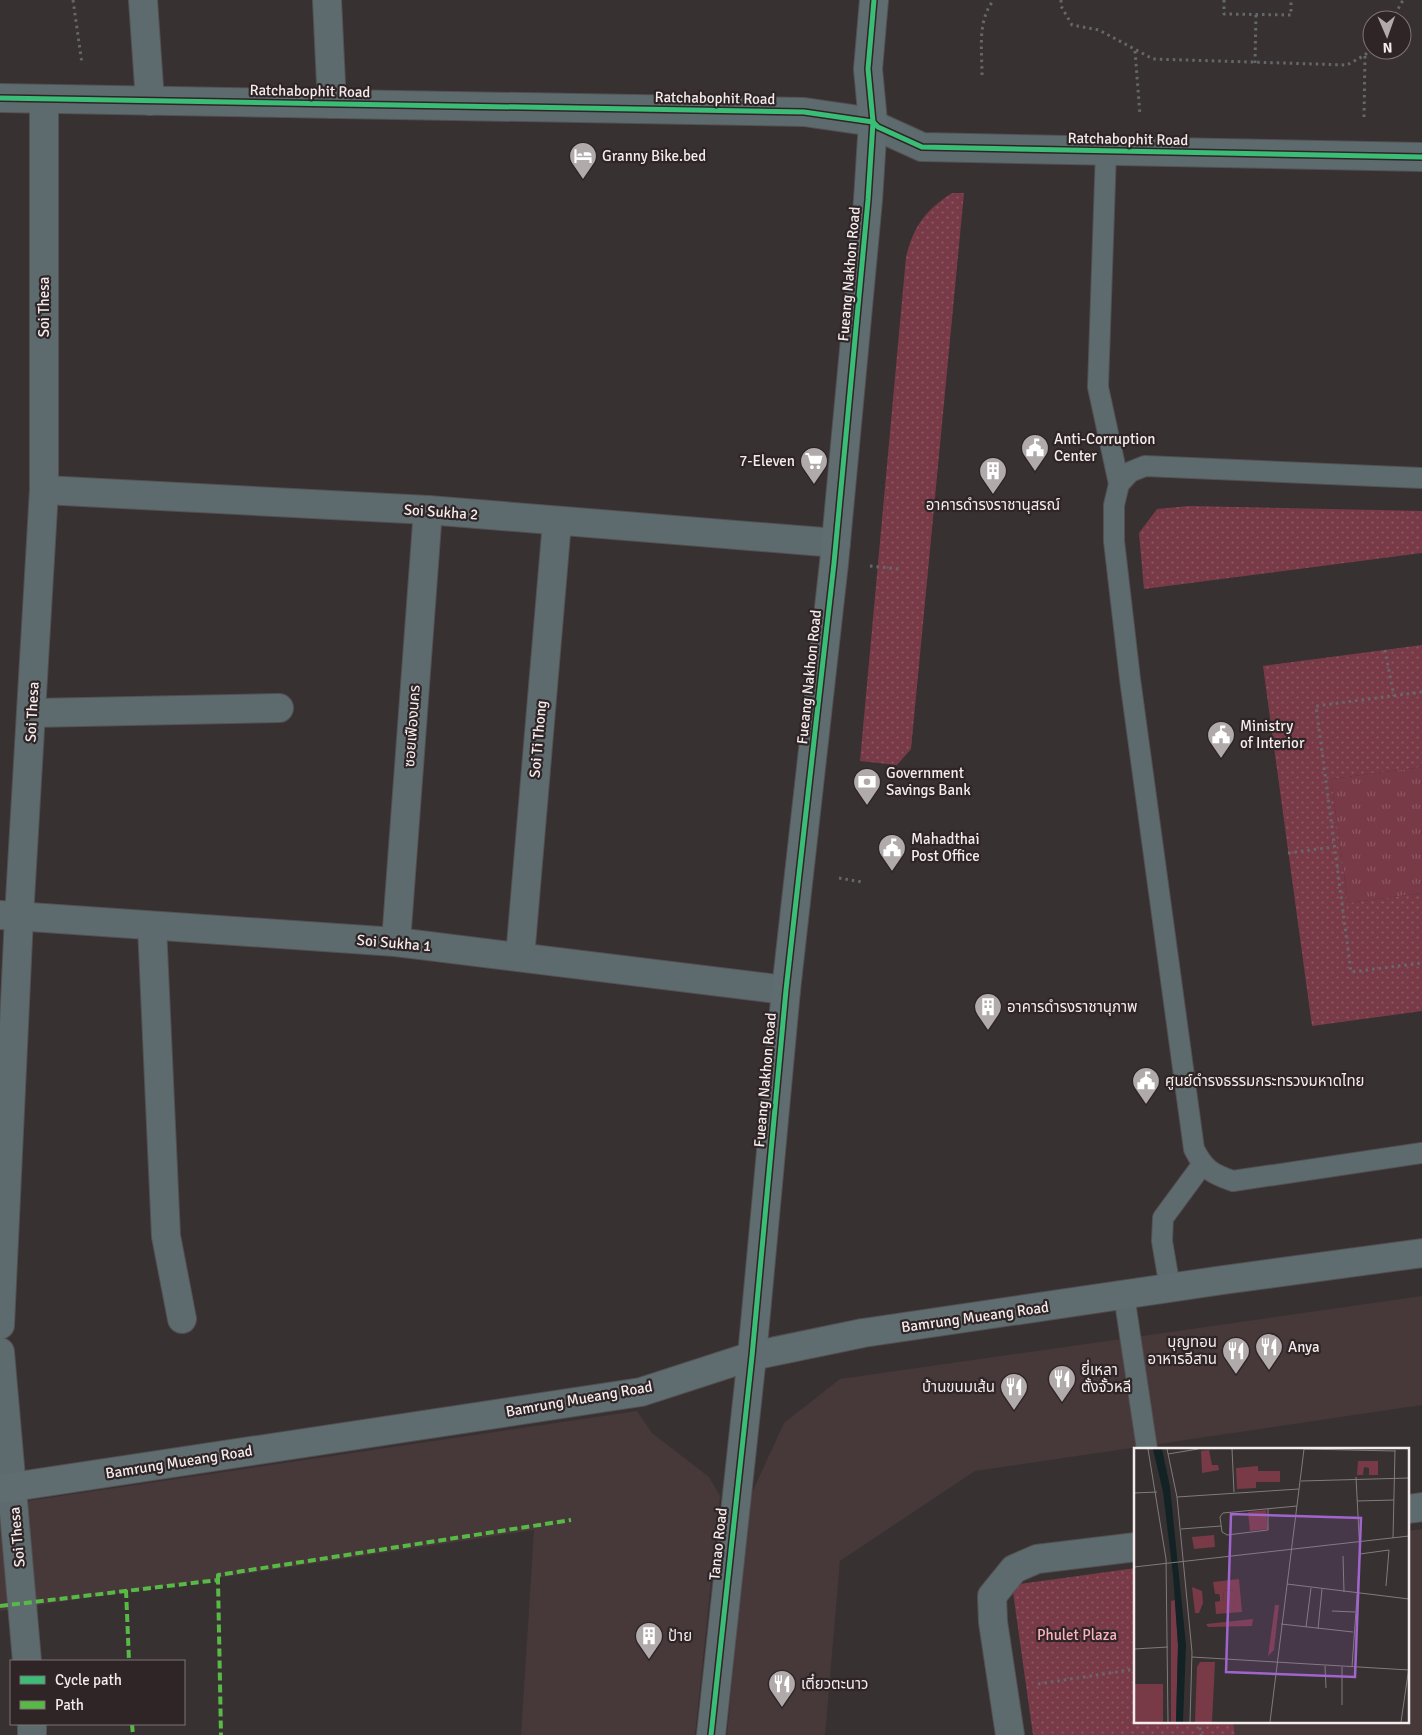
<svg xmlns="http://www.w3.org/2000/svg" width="1422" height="1735" viewBox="0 0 1422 1735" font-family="Signika,'Noto Sans Thai',sans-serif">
	<defs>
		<pattern id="grass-tufts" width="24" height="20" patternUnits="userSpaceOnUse" patternTransform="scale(1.25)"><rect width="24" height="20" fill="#793a48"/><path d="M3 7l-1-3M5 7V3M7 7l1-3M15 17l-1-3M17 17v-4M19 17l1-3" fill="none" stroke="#8c5763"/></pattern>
		<pattern id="garden-dots" width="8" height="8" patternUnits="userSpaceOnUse" patternTransform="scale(1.25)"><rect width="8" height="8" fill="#793a48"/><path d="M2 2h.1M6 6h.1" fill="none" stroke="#8c5763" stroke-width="1.8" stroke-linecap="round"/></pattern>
	</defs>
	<rect width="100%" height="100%" fill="#373132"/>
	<g fill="#47383a">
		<polygon points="1422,1296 1422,1405 975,1471 840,1561 825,1735 727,1735 749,1499 784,1423 840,1379"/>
		<polygon points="637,1411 652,1433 709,1477 720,1496 695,1735 521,1735 534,1530 0,1611 0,1505"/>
		<polygon points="1422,1529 1422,1735 1235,1735 1233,1721 1408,1721 1408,1531"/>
	</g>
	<polygon fill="url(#grass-tufts)" points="1422,767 1422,893 1348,903 1331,779"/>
	<g fill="url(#garden-dots)">
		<path d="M952,193H964L911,749L897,765L860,761L906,257C914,225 925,211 952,193Z"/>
		<polygon points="1189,506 1422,511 1422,553 1144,589 1139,533 1157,509"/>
		<polygon points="1422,645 1422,767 1331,779 1348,903 1422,893 1422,1011 1312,1026 1263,666"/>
		<polygon points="1136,1568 1136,1721 1233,1721 1235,1735 1033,1735 1012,1585"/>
	</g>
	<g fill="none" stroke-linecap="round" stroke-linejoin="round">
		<defs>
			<g id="lane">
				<polyline points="1106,151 1098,387 1119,484"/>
				<path d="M1422,478L1145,466L1130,472L1119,484L1114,505V541L1130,679L1194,1149C1204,1169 1212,1174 1233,1181L1422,1153"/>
				<polyline points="1170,1288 1162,1241 1163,1218 1202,1165"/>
				<polyline points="1124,1295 1147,1449"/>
			</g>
			<g id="street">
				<polyline points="143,0 150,101"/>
				<polyline points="327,0 332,104"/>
				<polyline points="0,98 804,112 873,122 878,127 922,147 1422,157"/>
				<polyline points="44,490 428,510 836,543"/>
				<polyline points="33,713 279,708"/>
				<polyline points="0,915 396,942 786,990"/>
				<polyline points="152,926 166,1236 182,1319"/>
				<polyline points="396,942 428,510"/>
				<polyline points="520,957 557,522"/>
				<polyline points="0,1325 19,917 44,490 44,99"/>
				<polyline points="0,1352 27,1661"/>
				<polyline points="1408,1509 1422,1507"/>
				<polyline points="32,1724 32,1735"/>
				<polyline points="1010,1735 993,1622 992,1596 1014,1569 1037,1559 1136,1547"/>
			</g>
			<g id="secondary">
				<polyline points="0,1489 641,1392 752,1356 863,1333 1223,1280 1422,1253"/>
				<polyline points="711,1735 752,1356 786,990 834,563 868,200 873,122 868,69 874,0"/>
			</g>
		</defs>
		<use href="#lane" stroke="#545051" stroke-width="22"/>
		<use href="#street" stroke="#545051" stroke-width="30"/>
		<use href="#secondary" stroke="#545051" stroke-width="30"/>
		<g stroke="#65686a" stroke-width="3" stroke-dasharray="2.5 4" stroke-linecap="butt">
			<polyline points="73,0 82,64"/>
			<polyline points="1061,0 1061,6 1072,25 1099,30 1153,59 1347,65 1365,55 1372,48"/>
			<polyline points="1224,0 1224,14 1291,15 1291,0"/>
			<polyline points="1392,20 1403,0"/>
			<polyline points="1135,51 1140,115"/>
			<polyline points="1255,63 1256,14"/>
			<path d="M982,75C982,50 977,20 994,0"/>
			<polyline points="1364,117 1365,55"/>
			<polyline points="870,566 899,569"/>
			<polyline points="1385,650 1394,696"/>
			<polyline points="1422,692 1316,706 1351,972 1422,963"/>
			<polyline points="1288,853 1334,847"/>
			<polyline points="839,878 862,882"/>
			<polyline points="1038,1684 1136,1669"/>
			<polyline points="1199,1721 1201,1735"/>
		</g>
		<use href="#lane" stroke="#5e6b6e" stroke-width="20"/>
		<use href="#street" stroke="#5e6b6e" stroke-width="28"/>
		<use href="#secondary" stroke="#606d70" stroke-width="28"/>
		<g stroke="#58b947" stroke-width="4" stroke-dasharray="8 4" stroke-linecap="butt">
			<polyline points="218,1580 218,1575 571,1520"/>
			<polyline points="126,1590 129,1661"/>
			<polyline points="0,1606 218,1580 221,1735"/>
			<polyline points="132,1724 133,1735"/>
		</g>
		<defs>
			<g id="cycleway">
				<polyline points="0,98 804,112 873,122 878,127 922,147 1422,157"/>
				<polyline points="711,1735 752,1356 786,990 834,563 868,200 873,122 868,69 874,0"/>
			</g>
		</defs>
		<use href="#cycleway" stroke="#2f2526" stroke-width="8"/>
		<use href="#cycleway" stroke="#3abd76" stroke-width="5"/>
	</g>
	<defs>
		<symbol id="hotel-pin" viewBox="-11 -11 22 30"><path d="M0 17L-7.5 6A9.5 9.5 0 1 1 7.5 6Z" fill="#b1aaab" stroke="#2f2526"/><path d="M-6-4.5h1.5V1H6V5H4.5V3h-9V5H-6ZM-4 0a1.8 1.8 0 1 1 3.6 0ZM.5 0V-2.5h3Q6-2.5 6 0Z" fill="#fff"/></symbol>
		<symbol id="civic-pin" viewBox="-11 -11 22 30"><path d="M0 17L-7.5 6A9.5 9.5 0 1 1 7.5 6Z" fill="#b1aaab" stroke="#2f2526"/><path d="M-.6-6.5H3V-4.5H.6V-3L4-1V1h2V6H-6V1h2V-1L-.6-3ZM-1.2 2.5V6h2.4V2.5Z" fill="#fff"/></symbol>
		<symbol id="supermarket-pin" viewBox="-11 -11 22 30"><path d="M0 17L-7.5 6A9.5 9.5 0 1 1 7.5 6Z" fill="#b1aaab" stroke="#2f2526"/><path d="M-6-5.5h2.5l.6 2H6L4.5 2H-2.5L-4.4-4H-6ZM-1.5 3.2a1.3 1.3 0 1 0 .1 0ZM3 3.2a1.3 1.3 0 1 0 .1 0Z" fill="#fff"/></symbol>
		<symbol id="building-pin" viewBox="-11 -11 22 30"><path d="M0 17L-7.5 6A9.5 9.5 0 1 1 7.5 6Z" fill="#b1aaab" stroke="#2f2526"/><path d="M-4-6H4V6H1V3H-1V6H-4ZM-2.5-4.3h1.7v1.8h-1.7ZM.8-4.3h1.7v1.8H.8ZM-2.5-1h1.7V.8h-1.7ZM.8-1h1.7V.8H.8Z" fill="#fff"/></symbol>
		<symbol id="bank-pin" viewBox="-11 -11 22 30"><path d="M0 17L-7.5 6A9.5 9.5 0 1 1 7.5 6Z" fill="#b1aaab" stroke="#2f2526"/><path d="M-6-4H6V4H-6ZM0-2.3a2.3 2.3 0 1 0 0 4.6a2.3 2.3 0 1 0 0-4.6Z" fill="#fff"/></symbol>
		<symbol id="restaurant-pin" viewBox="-11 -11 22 30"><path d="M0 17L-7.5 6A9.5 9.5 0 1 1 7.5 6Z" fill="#b1aaab" stroke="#2f2526"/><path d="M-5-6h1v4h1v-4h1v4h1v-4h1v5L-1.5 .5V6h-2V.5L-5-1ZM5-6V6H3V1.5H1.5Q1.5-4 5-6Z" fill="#fff"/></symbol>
	</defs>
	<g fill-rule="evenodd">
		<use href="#hotel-pin" x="567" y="140" width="32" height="43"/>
		<use href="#civic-pin" x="1019" y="432" width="32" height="43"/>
		<use href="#supermarket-pin" x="798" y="445" width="32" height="43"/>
		<use href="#building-pin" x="977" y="455" width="32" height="43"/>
		<use href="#civic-pin" x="1205" y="719" width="32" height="43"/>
		<use href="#bank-pin" x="851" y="766" width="32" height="43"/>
		<use href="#civic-pin" x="876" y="832" width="32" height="43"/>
		<use href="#building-pin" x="972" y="991" width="32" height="43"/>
		<use href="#civic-pin" x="1130" y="1065" width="32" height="43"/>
		<use href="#restaurant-pin" x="1253" y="1331" width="32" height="43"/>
		<use href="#restaurant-pin" x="1220" y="1335" width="32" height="43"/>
		<use href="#restaurant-pin" x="1046" y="1363" width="32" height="43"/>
		<use href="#restaurant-pin" x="998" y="1371" width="32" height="43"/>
		<use href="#building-pin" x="633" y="1620" width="32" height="43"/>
		<use href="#restaurant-pin" x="766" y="1668" width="32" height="43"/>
	</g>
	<g text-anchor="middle" stroke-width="4.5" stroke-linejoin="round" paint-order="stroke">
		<g font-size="15" fill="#f3ebec" stroke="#2f2526">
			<text transform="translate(310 91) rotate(1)" y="5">Ratchabophit Road</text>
			<text transform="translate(715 98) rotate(1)" y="5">Ratchabophit Road</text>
			<text transform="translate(1128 139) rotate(1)" y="5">Ratchabophit Road</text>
			<text transform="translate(849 274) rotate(-85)" y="5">Fueang Nakhon Road</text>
			<text transform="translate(44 307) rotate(-90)" y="5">Soi Thesa</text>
			<text transform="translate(441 512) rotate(4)" y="5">Soi Sukha 2</text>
			<text transform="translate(809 677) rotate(-84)" y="5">Fueang Nakhon Road</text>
			<text transform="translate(32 712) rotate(-87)" y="5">Soi Thesa</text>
			<text transform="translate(412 726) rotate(-86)" y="5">ซอยเฟืองนคร</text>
			<text transform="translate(538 739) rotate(-85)" y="5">Soi Ti Thong</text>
			<text transform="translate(394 943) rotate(5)" y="5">Soi Sukha 1</text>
			<text transform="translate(765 1080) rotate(-85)" y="5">Fueang Nakhon Road</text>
			<text transform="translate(975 1317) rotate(-8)" y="5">Bamrung Mueang Road</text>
			<text transform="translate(579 1399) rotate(-10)" y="5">Bamrung Mueang Road</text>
			<text transform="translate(179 1462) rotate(-9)" y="5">Bamrung Mueang Road</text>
			<text transform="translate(17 1537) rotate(-95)" y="5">Soi Thesa</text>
			<text transform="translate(718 1544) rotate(-84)" y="5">Tanao Road</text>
		</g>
		<g font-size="15" fill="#f3ebec" stroke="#2f2526" text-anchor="start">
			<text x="602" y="161">Granny Bike.bed</text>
			<text x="1054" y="444">Anti-Corruption<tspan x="1054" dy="17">Center</tspan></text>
			<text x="795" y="466" text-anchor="end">7-Eleven</text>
			<text x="993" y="510" text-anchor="middle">อาคารดำรงราชานุสรณ์</text>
			<text x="1240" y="731">Ministry<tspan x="1240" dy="17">of Interior</tspan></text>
			<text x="886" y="778">Government<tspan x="886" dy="17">Savings Bank</tspan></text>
			<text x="911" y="844">Mahadthai<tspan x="911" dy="17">Post Office</tspan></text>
			<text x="1007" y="1012">อาคารดำรงราชานุภาพ</text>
			<text x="1165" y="1086">ศูนย์ดำรงธรรมกระทรวงมหาดไทย</text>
			<text x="1217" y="1347" text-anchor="end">บุญทอน<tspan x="1217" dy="17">อาหารอีสาน</tspan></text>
			<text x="1288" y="1352">Anya</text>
			<text x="1081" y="1375">ยี่เหลา<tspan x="1081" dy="17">ตั้งจั้วหลี</tspan></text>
			<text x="995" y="1392" text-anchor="end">บ้านขนมเส้น</text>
			<text x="668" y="1641">ป้าย</text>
			<text x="801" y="1689">เตี๋ยวตะนาว</text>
		</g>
		<g font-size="15" fill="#fcb2bf" stroke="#2f2526">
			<text x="1077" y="1640">Phulet Plaza</text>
		</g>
	</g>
	<g transform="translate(1134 1448)">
		<rect width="275" height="275" fill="#373132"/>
		<path d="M101,142L103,153L90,155L89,143ZM41,152L44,197L42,274H37V153ZM0,236H29V274H0Z" fill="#793a48"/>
		<path d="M66,214H81L78,274H61L63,219Z" fill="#793a48"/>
		<path d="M75,2L78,17H84L85,22L68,25L67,3ZM224,13H244V27H235V20L230,19L229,27H223ZM124,18V23H146V34H122V40L103,41L102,20ZM132,62L134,81L116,83L114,64ZM80,87L81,99L60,101L58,89ZM105,131L108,164L82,166L81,154L86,153V149L85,146H81L79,134ZM101,142L102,153L90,154L89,143ZM58,139L68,143L69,155L65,165H61ZM141,157H145L140,202L134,208ZM119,171L118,178L74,179L72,176Z" fill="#793a48" fill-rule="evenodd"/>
		<path d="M19,1H28L36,39L52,197L49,274H42L44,197L39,127L29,44Z" fill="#132224"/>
		<path fill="none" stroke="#827b7c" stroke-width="1" d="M14,1L32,111L34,274M33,1L43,49L58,204L56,274M98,1L100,44M170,1L261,3M34,6L64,1M167,33L275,30M0,45L23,44M43,49L165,41M223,53L260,52M134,61V82L93,87L88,84L86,69L89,65L163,58M47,81L87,78M259,90L261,2M226,106L255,102L252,138M209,108L210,144M0,119L275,88M153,136L275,151M198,163L221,164M147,176L219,184M172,179L177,140M184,181L188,141M0,201L34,199M58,209L275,222M191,218L192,240M218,219L226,106L222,29M208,257V219M136,274L170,1M267,274L275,219"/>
		<path fill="#9f65cc" fill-opacity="0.15" stroke="#9f65cc" stroke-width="2.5" d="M97,66L227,70L221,229L92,224Z"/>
		<rect width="275" height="275" fill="none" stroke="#f3ebec" stroke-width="2.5"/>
	</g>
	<rect x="10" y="1660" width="175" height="65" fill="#2f2526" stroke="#7d7475"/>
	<rect x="20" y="1676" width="25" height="8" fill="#3abd76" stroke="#7d7475"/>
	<text x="55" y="1685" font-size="15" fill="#f3ebec">Cycle path</text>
	<rect x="20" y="1701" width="25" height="8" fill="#58b947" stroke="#7d7475"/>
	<text x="55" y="1710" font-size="15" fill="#f3ebec">Path</text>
	<g transform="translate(1387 35) rotate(178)"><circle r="24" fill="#2f2526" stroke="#7d7475"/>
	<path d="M0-4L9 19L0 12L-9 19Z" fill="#b1aaab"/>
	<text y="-8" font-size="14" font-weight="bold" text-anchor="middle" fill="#f3ebec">N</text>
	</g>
</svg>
